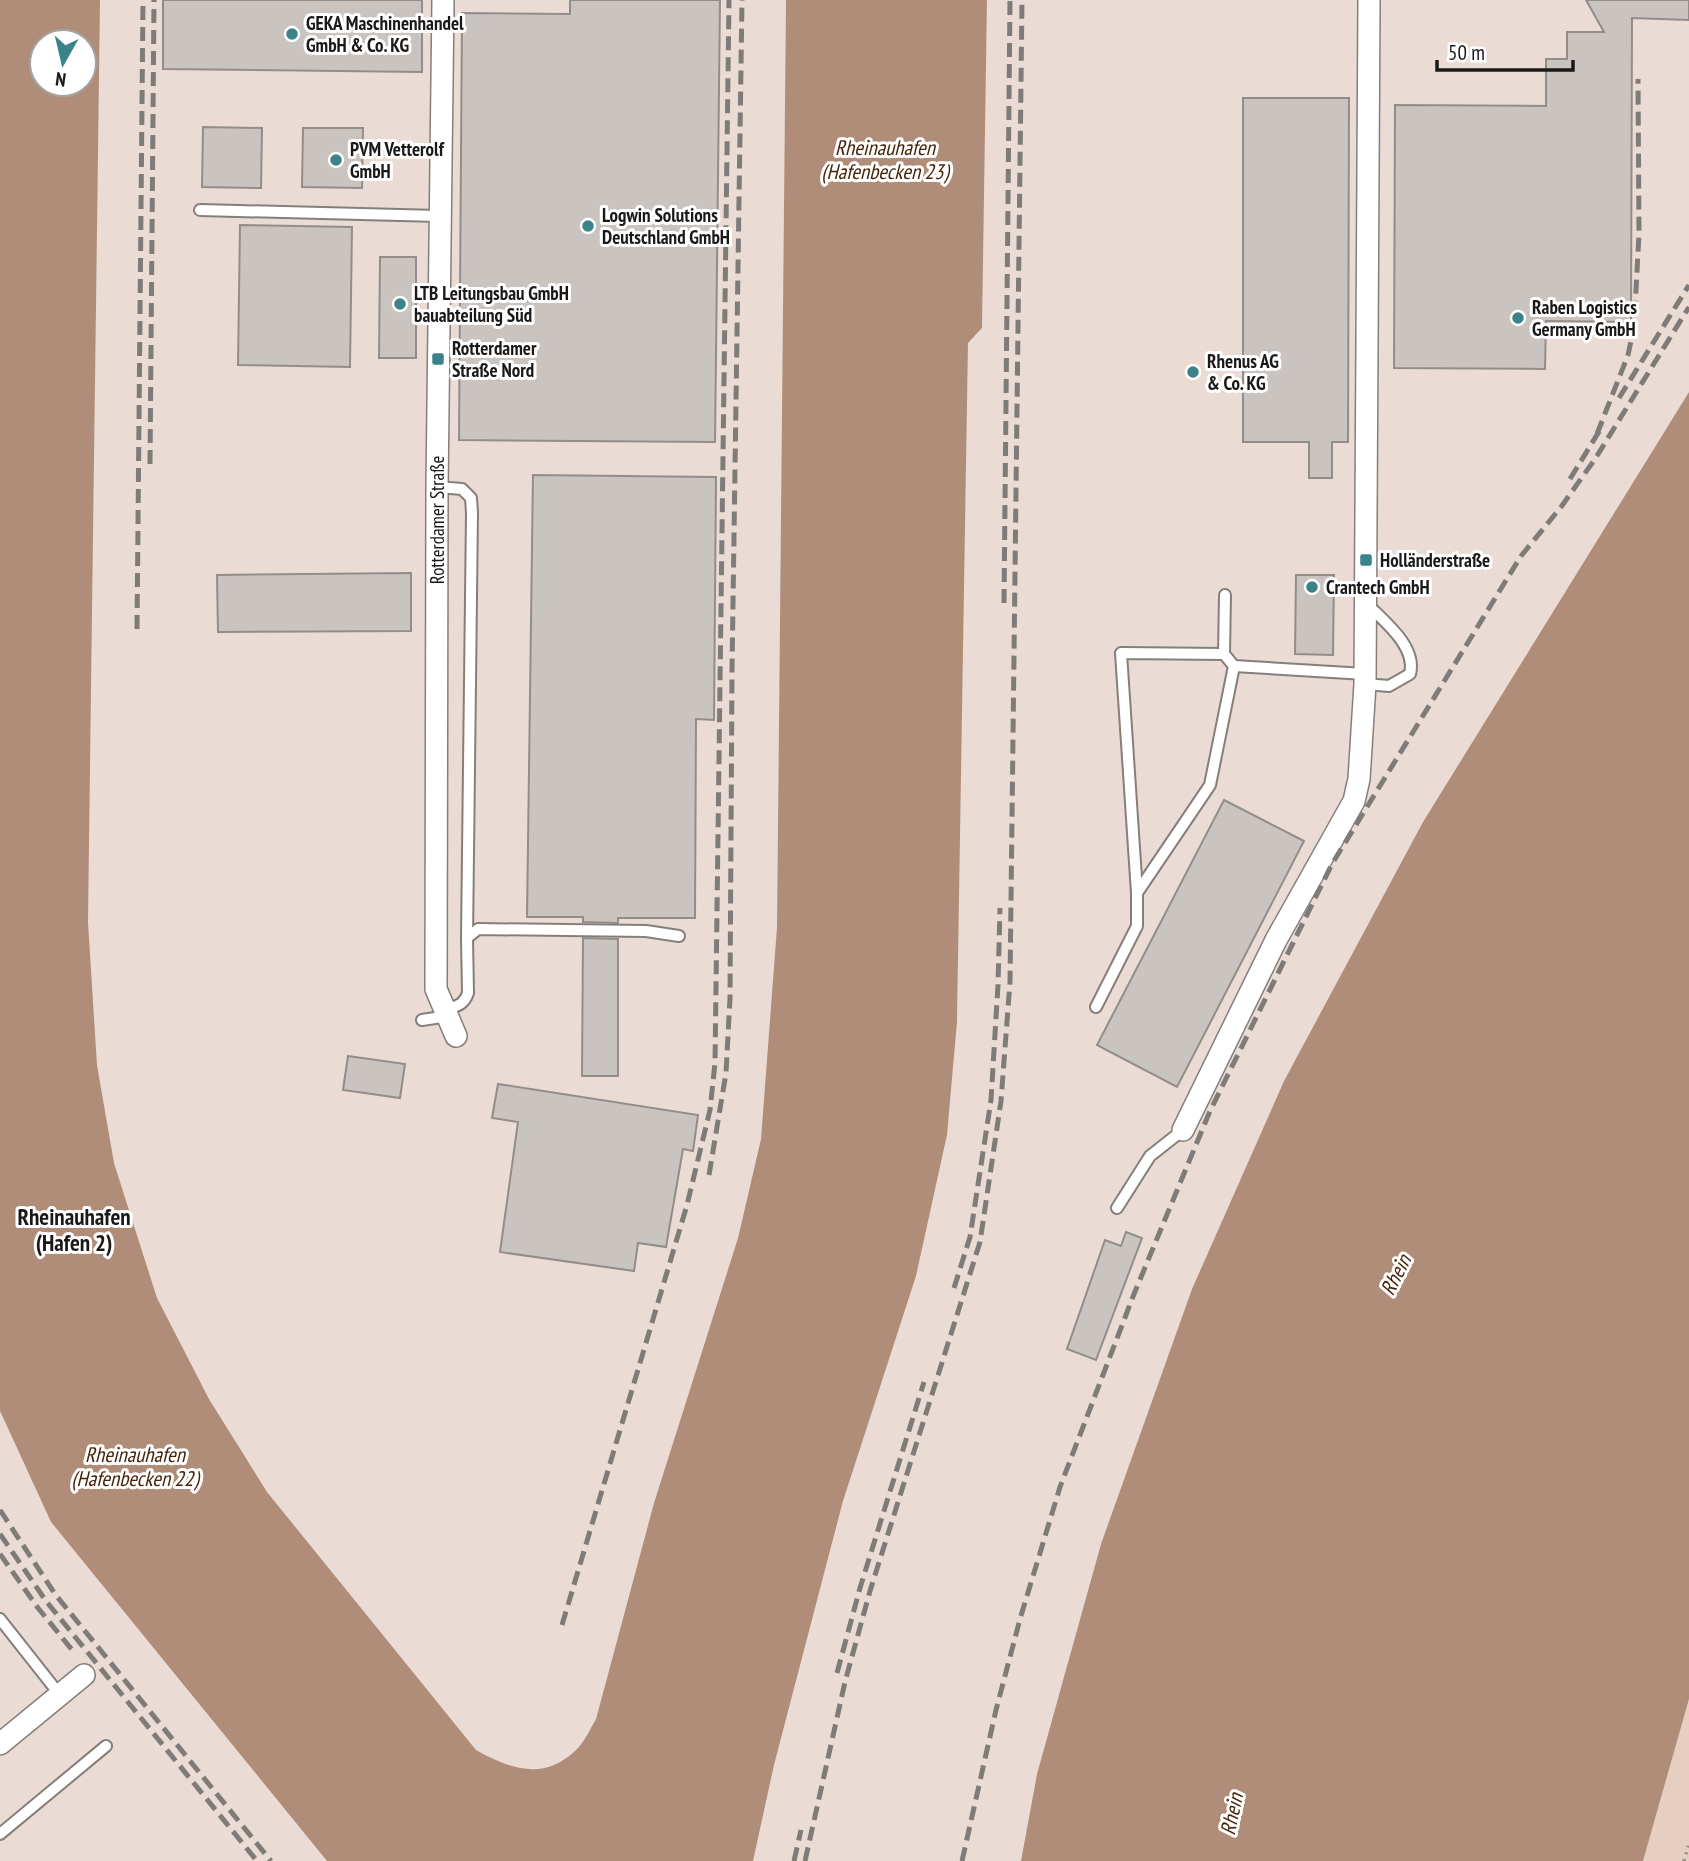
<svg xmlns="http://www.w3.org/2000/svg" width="1689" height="1861" viewBox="0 0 1689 1861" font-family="'PT Sans Narrow',sans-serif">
	<rect width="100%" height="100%" fill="#efe8e4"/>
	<g fill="#eadcd4">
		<polygon points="100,0 786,0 777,927 761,1139 738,1238 654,1503 596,1719 577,1750 552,1768 525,1769 501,1764 476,1751 267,1492 209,1399 157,1298 114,1163 97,1065 88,922"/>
		<polygon points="987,0 1689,0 1689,392 1423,822 1284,1081 1192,1289 1101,1544 1037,1774 1021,1861 753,1861 774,1765 843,1501 916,1276 947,1135 957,1022 968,343 982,328"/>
		<polygon points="0,1411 51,1522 327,1861 0,1861"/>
	</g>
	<polygon fill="#e6cfc1" points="1689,1699 1689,1861 1643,1861"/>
	<g fill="#b08d78" fill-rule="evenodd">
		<path d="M0,0H100L88,922L97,1065L114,1163L157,1298L209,1399L267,1492L476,1750C510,1769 543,1781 575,1751C584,1743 590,1729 596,1719L654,1503L738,1238L761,1139L777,927L786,0H987L982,328L968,343L957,1022L947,1135L916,1276L843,1501L774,1765L753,1861H327L51,1522L0,1411ZM42,42H84V84H42Z"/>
		<polygon points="1689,392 1689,1699 1643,1861 1021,1861 1037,1774 1101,1544 1192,1289 1284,1081 1423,822"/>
	</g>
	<g fill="#cac4c0" stroke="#938d89" stroke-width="2">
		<polygon points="163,0 422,0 422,72 163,69"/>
		<polygon points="570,0 720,0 715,442 459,440 462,13 570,14"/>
		<polygon points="1586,0 1689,0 1689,20 1632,18 1631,322 1546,321 1545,369 1394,368 1395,105 1546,106 1546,59 1567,59 1567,32 1604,32"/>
		<polygon points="1243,98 1349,98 1348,442 1332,442 1332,478 1309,478 1309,442 1243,442"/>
		<polygon points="203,127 262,128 261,188 202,187"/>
		<polygon points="303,128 363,128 362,188 302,187"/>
		<polygon points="240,225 352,227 350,367 238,365"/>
		<polygon points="380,257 416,257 416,358 379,358"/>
		<polygon points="533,475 716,477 714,720 696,719 695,918 618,918 618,923 583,922 583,917 527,917"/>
		<polygon points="411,573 411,631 218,632 217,575"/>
		<polygon points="1296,575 1334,575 1333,655 1295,654"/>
		<polygon points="1224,800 1304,841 1177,1087 1097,1045"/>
		<polygon points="583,938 618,939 618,1076 582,1076"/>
		<polygon points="348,1056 405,1064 400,1098 343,1090"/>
		<polygon points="498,1084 698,1115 693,1151 683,1149 666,1247 638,1243 634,1271 500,1252 518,1122 492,1118"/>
		<polygon points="1126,1232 1142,1238 1096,1360 1067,1349 1105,1240 1121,1246"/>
	</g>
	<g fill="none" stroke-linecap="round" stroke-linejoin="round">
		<defs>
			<g id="service">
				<polyline points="200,210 439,216"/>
				<polyline points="437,487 462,489 471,498 472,513 467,938"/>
				<polyline points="1225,595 1224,654 1234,666 1365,674"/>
				<path d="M1365,684L1389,686L1410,674C1417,647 1385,622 1368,605"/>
				<polyline points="1137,893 1210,785 1234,666"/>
				<polyline points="1096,1007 1137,926 1137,893 1121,653 1224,654"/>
				<path d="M445,1010C457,1006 464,1005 468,993L467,938L478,929L646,931L679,936"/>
				<polyline points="422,1020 448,1016"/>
				<polyline points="1117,1208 1150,1156 1183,1130"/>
				<polyline points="0,1619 60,1695"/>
				<polyline points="0,1834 106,1746"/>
			</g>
			<g id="minor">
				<polyline points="443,0 437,487 436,989 456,1036"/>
				<polyline points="1183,1130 1276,940 1354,801 1359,779 1365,684 1369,0"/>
				<polyline points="0,1744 84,1675"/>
			</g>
		</defs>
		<use href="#service" stroke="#857f7b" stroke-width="14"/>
		<use href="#minor" stroke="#857f7b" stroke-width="24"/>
		<polyline stroke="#97928f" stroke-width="3.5" stroke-dasharray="2 5" stroke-linecap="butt" points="1684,1861 1689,1844"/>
		<use href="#service" stroke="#fff" stroke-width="10"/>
		<use href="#minor" stroke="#fff" stroke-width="21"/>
		<g stroke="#7f7b78" stroke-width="5" stroke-dasharray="14 7" stroke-linecap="butt">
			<polyline points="1619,398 1689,285"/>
			<polyline points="1597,434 1628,355 1634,327 1639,234 1638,79"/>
			<polyline points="150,464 154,0"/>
			<polyline points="1570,479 1603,425"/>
			<polyline points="1004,603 1010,0"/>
			<polyline points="137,629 143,0"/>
			<polyline points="709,1175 726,1073 730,998 732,670 742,0"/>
			<polyline points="954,1288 970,1237 991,1100 998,985 1000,908"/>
			<polyline points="0,1510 55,1594 271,1861"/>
			<polyline points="0,1534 46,1601 257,1861"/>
			<polyline points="0,1554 38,1608 73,1651"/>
			<polyline points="562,1625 687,1205 710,1110 715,1063 729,0"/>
			<polyline points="837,1673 860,1588 924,1382"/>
			<polyline points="794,1861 801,1830"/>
			<polyline points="805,1861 845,1682 870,1591 980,1242 1001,1101 1010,982 1022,0"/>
			<polyline points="962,1861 996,1710 1020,1619 1060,1487 1134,1294 1210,1111 1332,864 1521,556 1561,507 1595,459 1689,307"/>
		</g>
	</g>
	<g fill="#3b8389" stroke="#fff" stroke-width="2.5">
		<circle cx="292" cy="34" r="7"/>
		<circle cx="336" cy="160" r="7"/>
		<circle cx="588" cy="226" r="7"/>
		<circle cx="400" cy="304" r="7"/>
		<circle cx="1518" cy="318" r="7"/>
		<rect x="431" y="352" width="14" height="14" rx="3.5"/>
		<circle cx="1193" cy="372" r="7"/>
		<rect x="1359" y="553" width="14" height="14" rx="3.5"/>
		<circle cx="1312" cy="587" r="7"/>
	</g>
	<g text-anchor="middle" stroke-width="6" stroke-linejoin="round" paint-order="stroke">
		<g font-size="19" font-weight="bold" fill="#1b1918" stroke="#fff" text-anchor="start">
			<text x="306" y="30">GEKA Maschinenhandel<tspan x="306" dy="22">GmbH &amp; Co. KG</tspan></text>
			<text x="350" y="156">PVM Vetterolf<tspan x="350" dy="22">GmbH</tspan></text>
			<text x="602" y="222">Logwin Solutions<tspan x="602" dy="22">Deutschland GmbH</tspan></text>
			<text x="414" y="300">LTB Leitungsbau GmbH<tspan x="414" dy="22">bauabteilung Süd</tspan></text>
			<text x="1532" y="314">Raben Logistics<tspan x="1532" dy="22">Germany GmbH</tspan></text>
			<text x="452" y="355">Rotterdamer<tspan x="452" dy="22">Straße Nord</tspan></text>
			<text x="1207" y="368">Rhenus AG<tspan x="1207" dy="22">&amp; Co. KG</tspan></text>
			<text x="1380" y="567">Holländerstraße</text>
			<text x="1326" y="594">Crantech GmbH</text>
		</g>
		<g font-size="19" fill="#1b1918" stroke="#fff">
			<text transform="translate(437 520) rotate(-90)" y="7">Rotterdamer Straße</text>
		</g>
		<g font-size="21" font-style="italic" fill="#472309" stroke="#fff">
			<text x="885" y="155">Rheinauhafen<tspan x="885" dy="24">(Hafenbecken 23)</tspan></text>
			<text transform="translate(1396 1275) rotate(-63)" y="7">Rhein</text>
			<text x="135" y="1462">Rheinauhafen<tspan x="135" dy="24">(Hafenbecken 22)</tspan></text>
			<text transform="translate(1232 1814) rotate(-78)" y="7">Rhein</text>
		</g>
		<g font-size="23" font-weight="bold" fill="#1b1918" stroke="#fff">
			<text x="74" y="1225">Rheinauhafen<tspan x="74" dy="26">(Hafen 2)</tspan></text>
		</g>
	</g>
	<g transform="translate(63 63) rotate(188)"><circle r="33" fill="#ffffff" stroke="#a4a3a3" stroke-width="2"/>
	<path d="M0-5L12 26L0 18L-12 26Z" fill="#3b8389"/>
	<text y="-10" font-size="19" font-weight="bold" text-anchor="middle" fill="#1b1918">N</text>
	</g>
	<path d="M1437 60v10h136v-10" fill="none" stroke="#1b1918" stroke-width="3.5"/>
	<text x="1448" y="60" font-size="21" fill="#1b1918" stroke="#ffffff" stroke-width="5" paint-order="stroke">50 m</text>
</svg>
